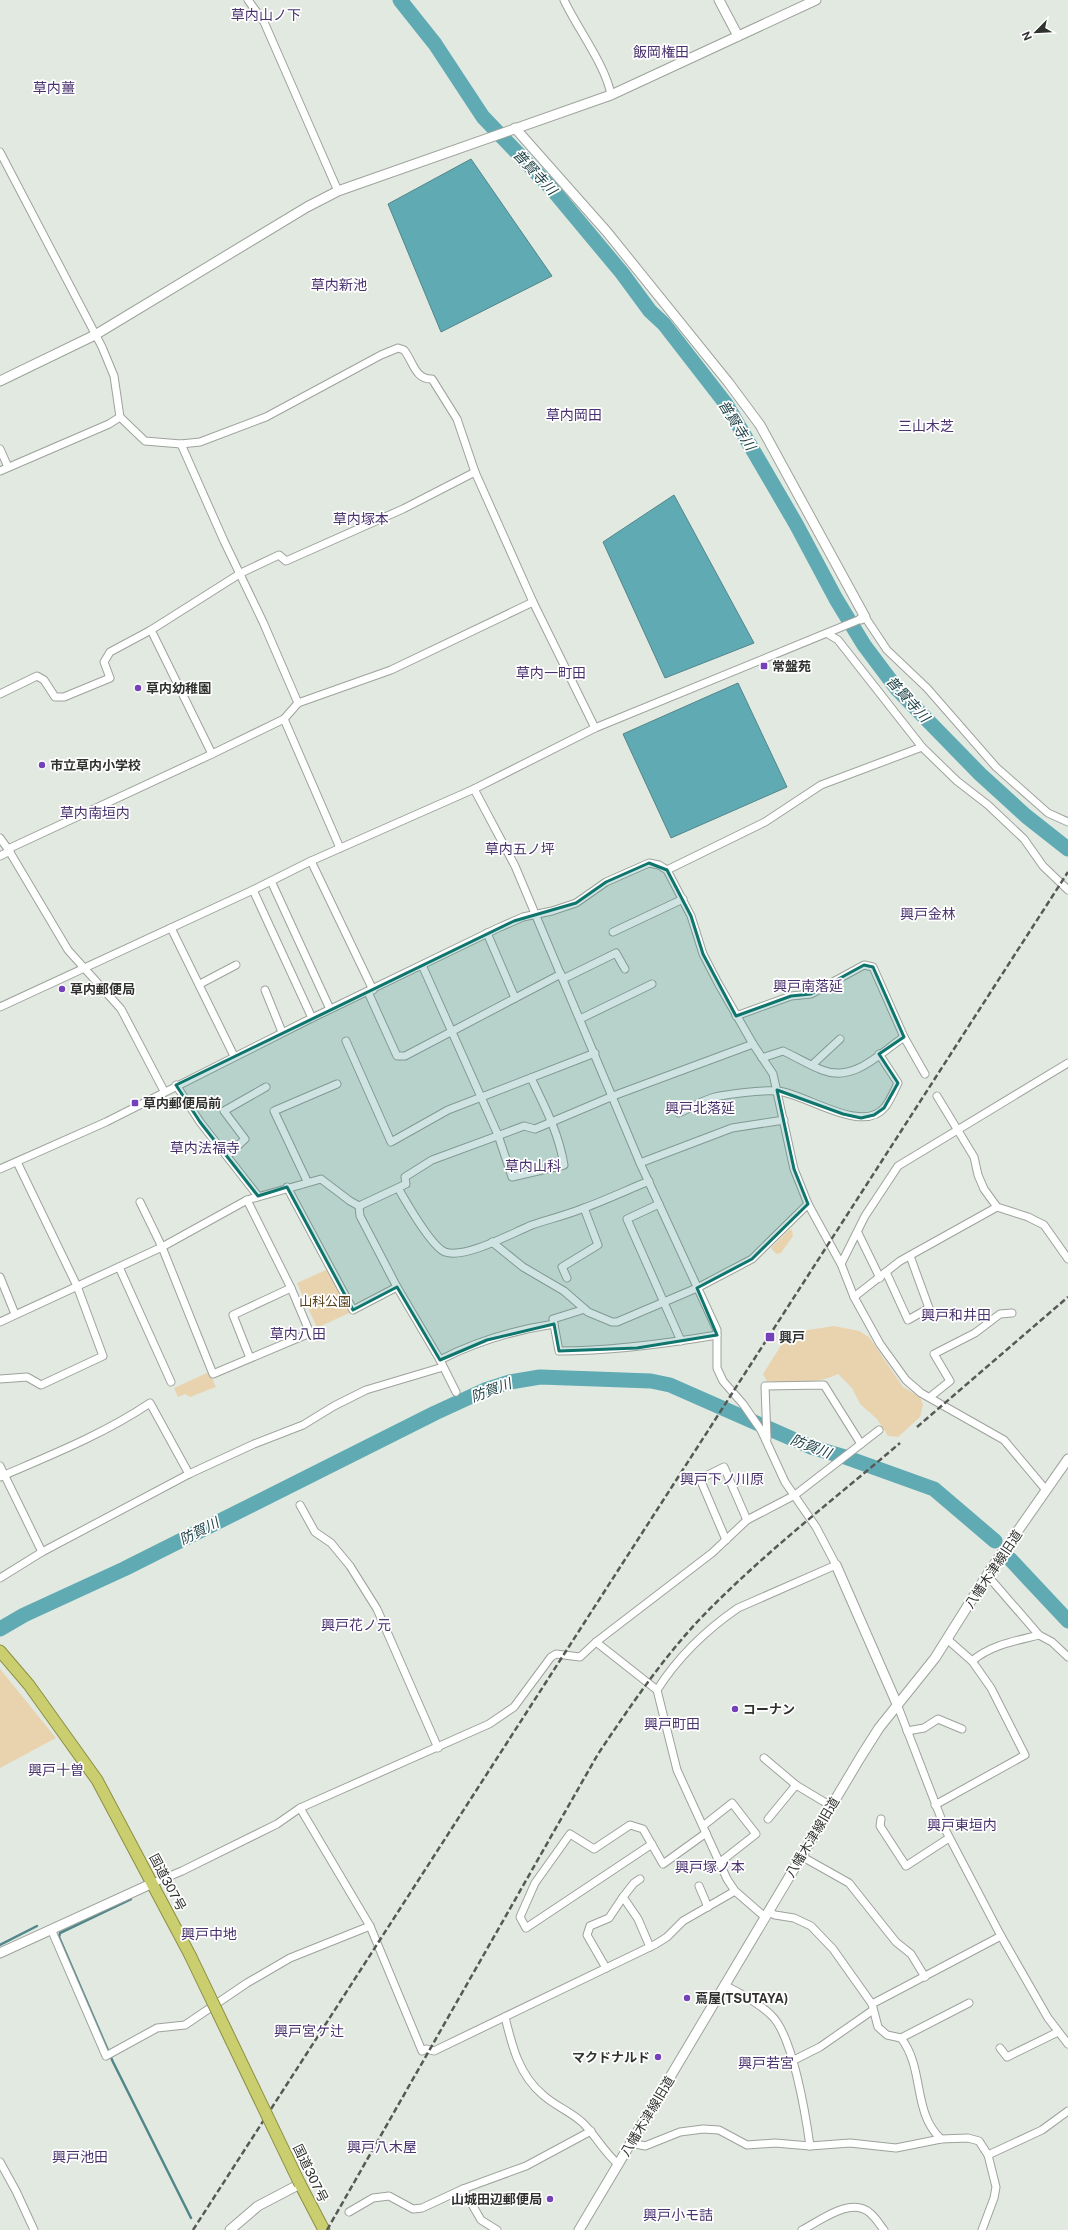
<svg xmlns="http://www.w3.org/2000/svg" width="1068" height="2230" viewBox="0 0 1068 2230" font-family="'Public Sans','Noto Sans JP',sans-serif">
	<rect width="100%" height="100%" fill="#e2e9e1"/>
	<g fill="#e9d3af">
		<polygon points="790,1229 792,1230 793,1236 781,1253 776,1254 771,1248"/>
		<polygon points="328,1269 351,1312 317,1328 297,1283"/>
		<path d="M834,1326L859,1331L869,1337L903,1387L920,1397L923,1405L920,1417L898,1437L888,1436L877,1419L860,1404L852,1388L838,1374C818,1384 789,1383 767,1381L763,1374L789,1333Z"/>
		<polygon points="209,1372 216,1387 190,1397 185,1394 178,1397 174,1388"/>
		<polygon points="0,1669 56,1738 0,1768"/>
	</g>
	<g fill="#5faab3" stroke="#51868b">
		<polygon points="471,159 552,276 441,332 388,204"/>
		<polygon points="674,495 754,643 665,678 603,542"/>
		<polygon points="738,683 787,787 671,838 623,734"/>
	</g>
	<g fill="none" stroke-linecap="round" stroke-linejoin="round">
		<g stroke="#51868b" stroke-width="2.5">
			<polyline points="131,1899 60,1933 59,1937 113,2062 191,2218"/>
			<polyline points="0,1945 37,1926"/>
		</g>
		<g stroke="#5faab3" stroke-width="15">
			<polyline points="400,0 435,44 483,117 552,189 622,273 650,311 664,324 726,404 796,524 836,599 864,645 897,689 980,774 1026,816 1068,849"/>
			<polyline points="1010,1559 1068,1621"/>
			<polyline points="0,1629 24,1615 124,1569 435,1413 485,1390 510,1382 540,1377 651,1381 670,1385 811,1447 845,1457 934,1489 995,1541"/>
		</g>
		<defs>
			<g id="minor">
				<polyline points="248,0 264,22 338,191"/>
				<path d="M564,0C577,28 606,66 611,95"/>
				<path d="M0,152L102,347L114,376L120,417L145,441L181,444L200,442L266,417L381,355L398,348L404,350C413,361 415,380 432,379L457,419L475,472L533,602L595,728"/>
				<polyline points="181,444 224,541 263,622 298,703"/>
				<polyline points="0,449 8,467"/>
				<polyline points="0,471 109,424 120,417"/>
				<polyline points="865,617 887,650 927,688 996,767 1048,813 1068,822"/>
				<polyline points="151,630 212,754"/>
				<polyline points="828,634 838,640 922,747 957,781 988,805 1024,839 1043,866 1068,890"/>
				<polyline points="0,694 37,676 44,680 55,697 64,697 110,678 104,662 110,652 151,630 241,573 279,555 286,561 403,509 475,472"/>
				<polyline points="284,719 340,848"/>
				<path d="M474,789L515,866L640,1163L717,1330V1368L723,1381L743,1404L761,1430L785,1482L816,1527L836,1565L738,1608C706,1630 678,1657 657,1690L677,1770L727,1879L735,1891L765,1917"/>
				<polyline points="0,838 8,849 68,950 121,1009 164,1091"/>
				<polyline points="8,849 212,754 284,719 298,703 391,670 533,602"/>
				<polyline points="0,856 10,851"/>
				<polyline points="311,861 373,990"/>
				<polyline points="667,870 765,822 821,785 922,747"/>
				<polyline points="271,881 330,1009"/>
				<polyline points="253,890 312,1018"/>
				<polyline points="171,928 234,1056"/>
				<polyline points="613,932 683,899"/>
				<polyline points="487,933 515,998"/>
				<path d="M422,965L498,1135L512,1177L564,1165C559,1134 545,1107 531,1078"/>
				<polyline points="563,979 616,953 625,969"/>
				<polyline points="200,984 236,965"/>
				<polyline points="265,990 282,1032"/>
				<polyline points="368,992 397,1056 405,1056 561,974"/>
				<polyline points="0,1007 253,890 311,861 474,789 595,728 861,619"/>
				<polyline points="736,1016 791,996 811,994 864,965 873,967 904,1037 925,1074"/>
				<polyline points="580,1019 652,984"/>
				<polyline points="346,1041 391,1142 448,1110 595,1053"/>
				<path d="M762,1058L783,1051C796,1057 809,1065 822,1070C854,1083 880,1053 904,1037"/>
				<polyline points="812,1065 840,1039"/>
				<polyline points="176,1085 200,1122 258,1196"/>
				<polyline points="937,1096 974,1157 978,1175 984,1189 997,1207 1028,1217 1044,1225 1068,1259"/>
				<path d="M679,1113C690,1108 703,1100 715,1097C729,1094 761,1090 776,1091C804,1092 862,1136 885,1107C890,1101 894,1091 898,1083L879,1054"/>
				<polyline points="228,1155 245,1139 224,1111 266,1087"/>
				<polyline points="640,1163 732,1128 784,1120"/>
				<polyline points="0,1169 106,1122 312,1018 498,928 523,917 552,911 576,903 606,882 649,863 659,865 667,870 691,916 703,954 718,983 753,1044 773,1074 794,1169 808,1204 841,1264 854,1297 880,1344 906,1380 921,1393 1004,1440 1046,1490"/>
				<polyline points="307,1181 274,1111 337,1084"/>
				<polyline points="287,1187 353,1310 397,1287"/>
				<path d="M398,1188C406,1202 432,1247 445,1252C466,1259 512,1233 532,1225C549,1219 567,1215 584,1208C606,1200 627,1190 649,1181"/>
				<polyline points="140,1202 162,1247 213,1374 310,1333 291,1288 247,1200"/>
				<polyline points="659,1204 627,1219 681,1341"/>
				<polyline points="359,1206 360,1216 397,1287 440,1360"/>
				<polyline points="858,1233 880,1278"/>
				<polyline points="492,1242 523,1267 564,1291 588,1312 612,1322 617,1322 697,1288 752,1259 808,1204"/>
				<polyline points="841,1264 865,1216 898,1166 1068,1063"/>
				<polyline points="119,1267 171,1382"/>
				<polyline points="886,1272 908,1320 929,1308 910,1256"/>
				<polyline points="0,1277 15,1314"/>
				<polyline points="567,1278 562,1267 598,1245 584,1208"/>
				<polyline points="854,1297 900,1261 997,1207"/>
				<path d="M585,1309L553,1319L559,1351C613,1351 664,1344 717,1335"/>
				<polyline points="0,1322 162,1247 247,1200 321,1179 350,1201 359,1206 406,1184 405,1177 432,1160 524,1126 535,1129 613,1096 753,1044"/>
				<polyline points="250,1358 233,1315 291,1288"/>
				<polyline points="0,1379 27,1377 41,1385 103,1356 77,1286 17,1162"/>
				<path d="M456,1392L440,1360C475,1342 515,1330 554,1324"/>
				<polyline points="930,1397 950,1381 934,1354 975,1333 1000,1314 1012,1313"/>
				<polyline points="767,1439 765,1386 824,1385 861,1444"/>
				<polyline points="0,1466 42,1552 189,1474 254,1444 303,1425 334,1406 366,1390 443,1367"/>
				<path d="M0,1477C51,1455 104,1434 150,1403L189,1474"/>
				<polyline points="300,1505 315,1532 331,1543 350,1566 377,1609 438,1748"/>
				<polyline points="726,1540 700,1479 724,1467 747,1520"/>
				<polyline points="987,1575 1039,1635 1052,1642 1068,1657"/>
				<polyline points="0,1578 42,1552"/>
				<polyline points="596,1642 657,1690"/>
				<path d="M972,1661C991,1645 1015,1641 1039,1635"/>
				<polyline points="897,1704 946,1831 1001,1936 1048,2018 1068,2044"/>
				<polyline points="907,1731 924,1728 938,1719 962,1729"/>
				<polyline points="764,1758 796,1785 831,1806"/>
				<polyline points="935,1805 1025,1755 991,1688 972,1661 947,1639"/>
				<polyline points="300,1808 370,1926 422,2051 426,2049 434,2051 656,1944 667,1937 683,1921 735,1891"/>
				<polyline points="768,1819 796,1785"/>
				<polyline points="881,1819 880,1826 906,1866 949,1838"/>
				<polyline points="703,1826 732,1803 756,1834 719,1863"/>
				<polyline points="652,1844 526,1928 520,1917 535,1883 570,1834 594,1849 630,1825 643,1829 663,1864 706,1833"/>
				<polyline points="801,1856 849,1883 896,1942 911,1954 925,1977"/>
				<polyline points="640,1879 634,1883 623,1897 638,1919 650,1947"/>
				<polyline points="153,1883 182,1871 277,1824 300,1808 489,1724 514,1707 551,1657 556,1654 580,1657 596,1642 712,1553 747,1520 795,1495 879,1430"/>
				<polyline points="699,1886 708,1907"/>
				<path d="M768,1912L775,1915L794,1918L811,1926L833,1949L872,2004L878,2027L887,2035L901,2038C925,2069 912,2112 941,2139"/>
				<polyline points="51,1929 106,2056 157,2028 185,2025 247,1983 290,1958 370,1926"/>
				<polyline points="606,1968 587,1935 590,1926 609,1918 623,1897"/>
				<path d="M724,1985C740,1993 759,2003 771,2015C793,2035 806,2117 810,2146"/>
				<polyline points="872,2004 1001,1936"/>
				<path d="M505,2017C512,2046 519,2075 543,2095C555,2106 570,2111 583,2123C596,2136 604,2152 618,2164"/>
				<polyline points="901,2038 969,2003"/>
				<polyline points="1000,2048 1007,2057 1058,2032"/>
				<polyline points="792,2061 820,2047 873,2010"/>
				<polyline points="631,2143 645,2146 680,2132 703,2129 719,2130 747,2145 775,2143 810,2146 850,2143 896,2148 941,2139 968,2138 979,2141 988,2155 996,2187 994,2198 982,2230"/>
				<polyline points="988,2155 1042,2130 1068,2111"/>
				<polyline points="0,2162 16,2191 34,2230"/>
				<polyline points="463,2189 481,2220 497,2230"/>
				<polyline points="349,2212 373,2198 389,2196 413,2209 422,2208 463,2189 526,2166 591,2131"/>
				<path d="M802,2230C820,2221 851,2196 870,2213C876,2218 880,2225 884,2230"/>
			</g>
			<g id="tertiary">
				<polyline points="719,0 738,36"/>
				<polyline points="515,128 607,232 728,382 760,425 865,617 861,619"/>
				<polyline points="0,381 95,335 307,207 338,191 611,95 816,0"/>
				<polyline points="836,1565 897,1704"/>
				<polyline points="0,1953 153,1883"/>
				<polyline points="230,2230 258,2206 300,2184"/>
				<polyline points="579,2230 860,1758 879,1728 935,1658 989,1572 1068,1459"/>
			</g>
			<g id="trunk">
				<polyline points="0,1651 29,1685 97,1780 190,1955"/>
				<polyline points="300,2184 324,2230"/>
			</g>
		</defs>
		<use href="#minor" stroke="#9da39c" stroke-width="9"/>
		<use href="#tertiary" stroke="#9da39c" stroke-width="11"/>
		<use href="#trunk" stroke="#8c8f41" stroke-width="13"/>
		<use href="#minor" stroke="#fff" stroke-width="7"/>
		<use href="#tertiary" stroke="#fff" stroke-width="9"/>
		<use href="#trunk" stroke="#cace6f" stroke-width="11"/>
		<g stroke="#565a55" stroke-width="2.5" stroke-dasharray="6 3" stroke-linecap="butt">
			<polyline points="917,1427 1068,1297"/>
			<polyline points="193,2230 1068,872"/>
			<path d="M327,2230L598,1754C629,1708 660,1662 698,1621C760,1556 832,1501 900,1443"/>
		</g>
		<defs>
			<polyline id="trunk-bridge" points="190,1955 300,2184"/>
		</defs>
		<use href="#trunk-bridge" stroke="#8c8f41" stroke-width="13" stroke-linecap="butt"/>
		<use href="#trunk-bridge" stroke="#cace6f" stroke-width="11"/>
	</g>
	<path fill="#0f766e" fill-opacity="0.2" stroke="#0f766e" stroke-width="3" stroke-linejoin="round" d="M649,863L667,870L691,916L703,954L736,1016L791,996L811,994L864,965L873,967L904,1037L879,1054L898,1083L884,1108L874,1115L861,1118L843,1114L777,1090L794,1169L808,1204L752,1259L697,1288L717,1335L637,1348L559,1351L554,1324L487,1340L440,1360L397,1287L353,1310L287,1187L258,1196L200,1122L176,1085L514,921L576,903L606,882Z"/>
	<g fill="#7441b9" stroke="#fff" stroke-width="1.5">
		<rect x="760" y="662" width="8" height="8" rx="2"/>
		<circle cx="138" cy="688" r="4"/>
		<circle cx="42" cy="765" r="4"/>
		<circle cx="62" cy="989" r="4"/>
		<rect x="131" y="1099" width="8" height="8" rx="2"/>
		<rect x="765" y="1332" width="10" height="10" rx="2"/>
		<circle cx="735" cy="1709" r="4"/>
		<circle cx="687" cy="1998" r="4"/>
		<circle cx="658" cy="2057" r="4"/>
		<circle cx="550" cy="2199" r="4"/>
	</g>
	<g text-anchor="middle" stroke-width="3.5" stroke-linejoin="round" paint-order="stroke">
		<g font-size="13" font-weight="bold" fill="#30322f" stroke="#fff" text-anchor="start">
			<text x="772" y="671">常盤苑</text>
			<text x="146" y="693">草内幼稚園</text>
			<text x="50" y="770">市立草内小学校</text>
			<text x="70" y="994">草内郵便局</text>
			<text x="143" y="1108">草内郵便局前</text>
			<text x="779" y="1342">興戸</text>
			<text x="743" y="1714">コーナン</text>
			<text x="695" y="2003">蔦屋(TSUTAYA)</text>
			<text x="650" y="2062" text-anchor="end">マクドナルド</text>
			<text x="542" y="2204" text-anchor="end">山城田辺郵便局</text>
		</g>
		<g font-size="13" fill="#58411a" stroke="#fff">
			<text x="325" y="1306">山科公園</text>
		</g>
		<g font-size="13" fill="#30322f" stroke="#fff">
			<text transform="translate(993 1569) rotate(-56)" y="5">八幡木津線旧道</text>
			<text transform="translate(812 1837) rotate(-59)" y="5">八幡木津線旧道</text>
			<text transform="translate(168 1882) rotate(62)" y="5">国道307号</text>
			<text transform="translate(647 2116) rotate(-59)" y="5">八幡木津線旧道</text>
			<text transform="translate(311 2173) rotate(64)" y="5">国道307号</text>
		</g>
		<g font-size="14" fill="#49326e" stroke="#fff">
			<text x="266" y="20">草内山ノ下</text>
			<text x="661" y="57">飯岡権田</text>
			<text x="54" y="93">草内薑</text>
			<text x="339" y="290">草内新池</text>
			<text x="574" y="420">草内岡田</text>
			<text x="926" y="431">三山木芝</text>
			<text x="361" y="524">草内塚本</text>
			<text x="551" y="678">草内一町田</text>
			<text x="95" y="818">草内南垣内</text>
			<text x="520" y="854">草内五ノ坪</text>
			<text x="928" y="919">興戸金林</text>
			<text x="808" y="991">興戸南落延</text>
			<text x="700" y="1113">興戸北落延</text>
			<text x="205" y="1153">草内法福寺</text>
			<text x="533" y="1171">草内山科</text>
			<text x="956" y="1320">興戸和井田</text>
			<text x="298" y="1339">草内八田</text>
			<text x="722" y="1484">興戸下ノ川原</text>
			<text x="356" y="1630">興戸花ノ元</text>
			<text x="672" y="1729">興戸町田</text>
			<text x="56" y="1775">興戸十曽</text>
			<text x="962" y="1830">興戸東垣内</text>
			<text x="710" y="1872">興戸塚ノ本</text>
			<text x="209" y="1939">興戸中地</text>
			<text x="309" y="2036">興戸宮ケ辻</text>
			<text x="766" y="2068">興戸若宮</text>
			<text x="382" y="2152">興戸八木屋</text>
			<text x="80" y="2162">興戸池田</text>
			<text x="678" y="2220">興戸小モ詰</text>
		</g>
		<g font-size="14" font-style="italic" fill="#193d41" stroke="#fff">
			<text transform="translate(535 172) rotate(47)" y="5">普賢寺川</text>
			<text transform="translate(737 425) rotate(58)" y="5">普賢寺川</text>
			<text transform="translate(908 699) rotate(48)" y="5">普賢寺川</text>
			<text transform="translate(491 1390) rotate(-20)" y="5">防賀川</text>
			<text transform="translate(811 1446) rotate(21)" y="5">防賀川</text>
			<text transform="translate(199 1531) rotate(-27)" y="5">防賀川</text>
		</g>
	</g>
	<g transform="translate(1036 32) rotate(246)" stroke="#ffffff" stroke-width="3" paint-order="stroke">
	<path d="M0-3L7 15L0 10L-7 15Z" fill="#30322f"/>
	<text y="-6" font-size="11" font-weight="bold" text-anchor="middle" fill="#30322f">N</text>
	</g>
</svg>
